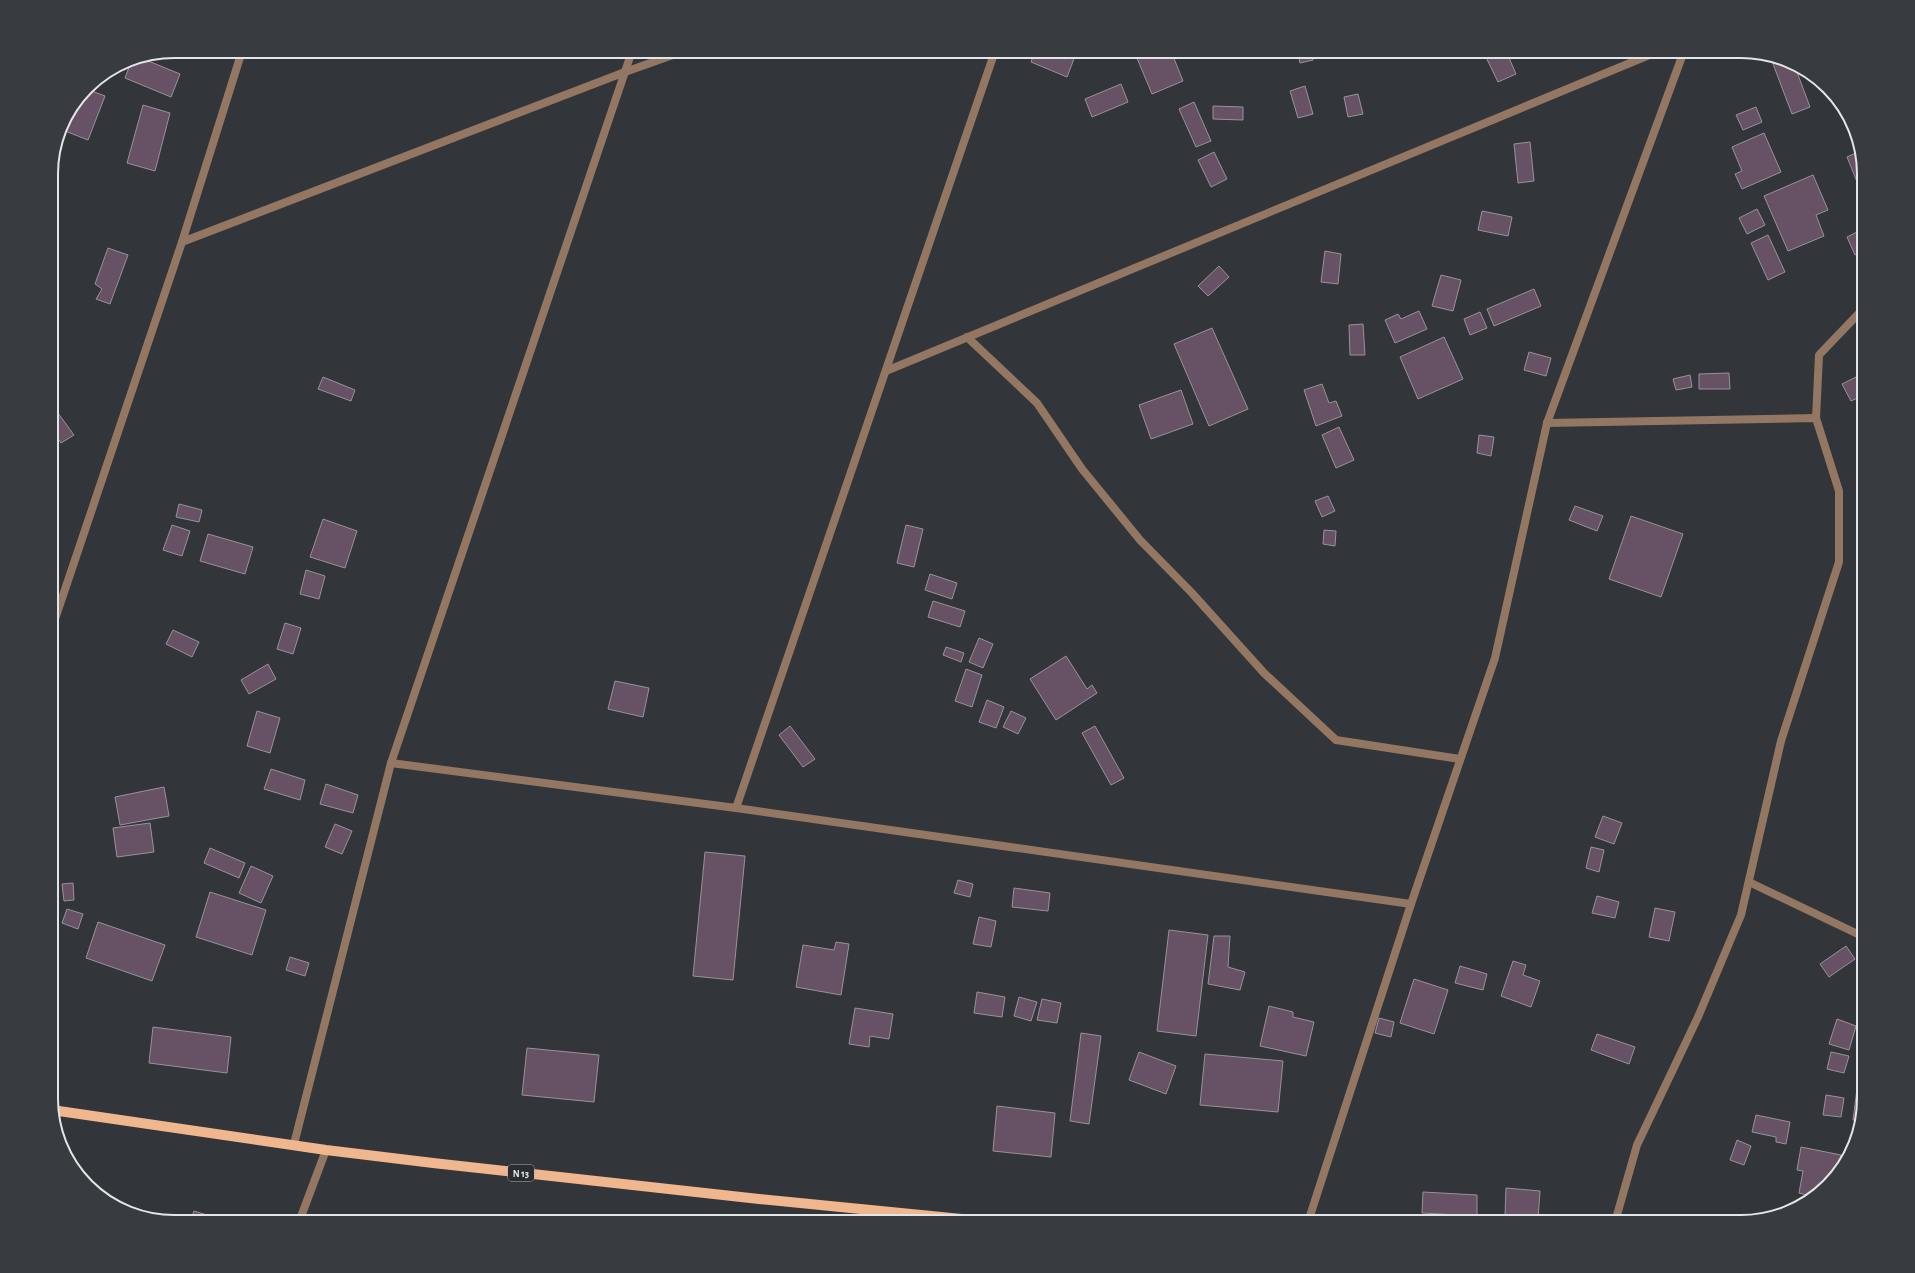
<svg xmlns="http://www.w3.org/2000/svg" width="1915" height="1273" viewBox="0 0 1915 1273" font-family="'Alegreya Sans',sans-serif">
	<rect width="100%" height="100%" fill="#32363a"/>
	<g fill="#665165" stroke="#989398">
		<polygon points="1035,51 1077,51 1067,77 1031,62"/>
		<polygon points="1134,51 1171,51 1183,81 1152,94"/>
		<polygon points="1297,51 1311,51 1313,60 1300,63"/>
		<polygon points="1483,51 1506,51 1516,74 1498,82"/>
		<polygon points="1770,56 1781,57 1794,64 1810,107 1792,114"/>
		<polygon points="141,58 180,74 171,97 125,78 132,59"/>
		<polygon points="1121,84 1128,102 1092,117 1085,99"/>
		<polygon points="1305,86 1313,114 1298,118 1290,91"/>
		<polygon points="86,89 105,96 88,140 60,129"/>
		<polygon points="1358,94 1363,114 1348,117 1344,97"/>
		<polygon points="1194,102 1211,141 1196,147 1179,109"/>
		<polygon points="143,105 170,113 155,171 127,163"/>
		<polygon points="1213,106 1243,107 1243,120 1213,119"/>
		<polygon points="1756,107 1762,122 1743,130 1736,115"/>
		<polygon points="1764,133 1781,172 1742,189 1735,174 1742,171 1732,147"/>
		<polygon points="1530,142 1534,181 1518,183 1514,144"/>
		<polygon points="1214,152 1227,179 1211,187 1198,160"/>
		<polygon points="1858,152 1864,173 1864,188 1860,189 1847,157"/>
		<polygon points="1813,175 1828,210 1816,215 1824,236 1788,251 1764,196"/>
		<polygon points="1757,209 1765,225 1747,234 1739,218"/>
		<polygon points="1482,211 1512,217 1508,236 1478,230"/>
		<polygon points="1861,230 1864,235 1864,250 1855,255 1847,237"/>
		<polygon points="1768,235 1785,272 1768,280 1751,243"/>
		<polygon points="108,248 128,255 110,304 96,299 102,289 95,284"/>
		<polygon points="1325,251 1341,254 1338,284 1321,282"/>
		<polygon points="1864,260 1864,275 1858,264"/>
		<polygon points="1219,266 1229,277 1208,296 1198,286"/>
		<polygon points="1441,275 1461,280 1453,311 1432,306"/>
		<polygon points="1534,289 1541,306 1494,326 1487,309"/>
		<polygon points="1419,311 1427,329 1395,343 1385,320 1398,314 1401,319"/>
		<polygon points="1480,312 1487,328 1470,335 1464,319"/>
		<polygon points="1363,324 1365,355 1350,355 1349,325"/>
		<polygon points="1212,328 1248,409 1209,426 1174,344"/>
		<polygon points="1444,337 1463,379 1418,399 1400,357"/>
		<polygon points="1529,352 1551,358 1546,376 1524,370"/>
		<polygon points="1729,373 1730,389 1699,389 1699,374"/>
		<polygon points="1690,375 1692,387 1676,390 1673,379"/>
		<polygon points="323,377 355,390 351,401 318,389"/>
		<polygon points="1856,377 1864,395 1851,401 1842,384"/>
		<polygon points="1322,384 1329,403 1336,401 1342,416 1316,426 1304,390"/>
		<polygon points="1181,390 1193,424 1151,439 1139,405"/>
		<polygon points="55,409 74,435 61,443 51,428 51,412"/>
		<polygon points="1339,427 1354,460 1336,468 1322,435"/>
		<polygon points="1479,435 1494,437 1491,456 1477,453"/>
		<polygon points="1328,496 1335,511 1322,517 1315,501"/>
		<polygon points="179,504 202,510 199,522 176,517"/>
		<polygon points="1575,506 1603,516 1597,531 1569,520"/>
		<polygon points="1631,516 1683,534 1661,597 1609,579"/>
		<polygon points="323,519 357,531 345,568 310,557"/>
		<polygon points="172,525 190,531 182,556 163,550"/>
		<polygon points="906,525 923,529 914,567 897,563"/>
		<polygon points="1324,530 1336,531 1335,546 1323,544"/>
		<polygon points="208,534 253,547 245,574 200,561"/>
		<polygon points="306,570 325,576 319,599 300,594"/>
		<polygon points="930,574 957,583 952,599 925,590"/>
		<polygon points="933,601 965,611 960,627 928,617"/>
		<polygon points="285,623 301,628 293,654 277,649"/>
		<polygon points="173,630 199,642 192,657 166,644"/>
		<polygon points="979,638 993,644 983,668 969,662"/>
		<polygon points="946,647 964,653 961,662 943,655"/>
		<polygon points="1066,656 1087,689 1092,685 1097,693 1056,720 1030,679"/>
		<polygon points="268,664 276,679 249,694 241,680"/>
		<polygon points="966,669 982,675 972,707 955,701"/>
		<polygon points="615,681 649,688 643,717 608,709"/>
		<polygon points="987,700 1004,707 996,728 979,722"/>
		<polygon points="257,711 280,718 270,753 247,746"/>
		<polygon points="1011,711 1026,718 1018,734 1003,727"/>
		<polygon points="790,726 815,759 803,767 779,735"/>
		<polygon points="1095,726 1124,778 1111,785 1082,733"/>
		<polygon points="271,769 305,780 300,800 264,789"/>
		<polygon points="326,784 358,795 353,813 320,804"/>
		<polygon points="164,787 169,816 120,825 115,797"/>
		<polygon points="1864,790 1864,821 1861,821"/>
		<polygon points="1603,816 1622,823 1614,844 1595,837"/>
		<polygon points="150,823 154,852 117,857 113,828"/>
		<polygon points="335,824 352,831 342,854 325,847"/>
		<polygon points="1591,847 1604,850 1599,872 1586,868"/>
		<polygon points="210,848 245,863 239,878 204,863"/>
		<polygon points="705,852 745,856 733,980 693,976"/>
		<polygon points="251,866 273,876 261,903 239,893"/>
		<polygon points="958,880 973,884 970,897 954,893"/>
		<polygon points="73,883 74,900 64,901 62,884"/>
		<polygon points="1014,888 1050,893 1048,911 1012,907"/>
		<polygon points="210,892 266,910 252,955 196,937"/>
		<polygon points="1597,896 1619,902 1615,918 1592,913"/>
		<polygon points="1655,908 1675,912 1669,941 1649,937"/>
		<polygon points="67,909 83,914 78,929 62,923"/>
		<polygon points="979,917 996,921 991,947 973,944"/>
		<polygon points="98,922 165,945 152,981 86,958"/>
		<polygon points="1169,930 1208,935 1196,1036 1157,1031"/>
		<polygon points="1214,936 1230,936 1228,967 1245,972 1240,990 1208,984"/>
		<polygon points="836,942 849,944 841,995 796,987 803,945 834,950"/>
		<polygon points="1846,946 1855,959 1829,977 1820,964"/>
		<polygon points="290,957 309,963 305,976 286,970"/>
		<polygon points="1513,961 1526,965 1523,975 1540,981 1531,1007 1501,996"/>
		<polygon points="1460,966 1487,974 1483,990 1455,983"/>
		<polygon points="1414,979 1448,990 1434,1034 1400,1023"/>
		<polygon points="977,992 1005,997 1002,1017 974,1013"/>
		<polygon points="1019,997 1037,1002 1031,1021 1014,1016"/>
		<polygon points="1042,999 1061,1003 1057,1023 1037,1020"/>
		<polygon points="1269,1006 1293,1012 1293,1017 1314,1022 1306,1056 1260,1046"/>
		<polygon points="855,1008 893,1014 889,1039 870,1036 869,1047 849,1044"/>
		<polygon points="1379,1018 1394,1022 1391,1037 1375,1033"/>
		<polygon points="1837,1019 1856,1026 1849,1050 1829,1044"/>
		<polygon points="153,1027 231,1037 227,1073 149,1063"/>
		<polygon points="1081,1033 1101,1036 1089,1124 1070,1121"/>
		<polygon points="1597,1034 1635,1047 1629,1064 1591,1050"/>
		<polygon points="527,1048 599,1055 594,1102 522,1095"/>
		<polygon points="1139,1052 1176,1066 1166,1094 1129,1080"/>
		<polygon points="1831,1052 1849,1056 1844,1073 1827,1069"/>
		<polygon points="1205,1054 1283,1061 1278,1112 1200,1105"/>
		<polygon points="1858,1081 1864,1082 1864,1100 1860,1121 1853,1120"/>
		<polygon points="1826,1095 1844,1098 1841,1117 1823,1115"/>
		<polygon points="997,1106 1055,1113 1051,1157 993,1151"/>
		<polygon points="1756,1115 1790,1122 1786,1144 1776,1142 1776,1137 1752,1132"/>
		<polygon points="1737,1140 1751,1146 1744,1165 1730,1160"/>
		<polygon points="1801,1147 1841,1155 1838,1173 1811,1196 1799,1193 1803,1171 1797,1170"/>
		<polygon points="1506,1188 1540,1191 1538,1219 1505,1216"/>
		<polygon points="1423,1192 1477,1195 1477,1216 1422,1213"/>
		<polygon points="194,1211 210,1216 207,1222 190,1222"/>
	</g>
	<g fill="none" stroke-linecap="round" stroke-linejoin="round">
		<g stroke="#937763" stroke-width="8">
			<polyline points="182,242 625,72 684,51"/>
			<polyline points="967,337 1037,403 1082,469 1140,540 1191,592 1264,673 1336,740 1460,759"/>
			<polyline points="886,371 1659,51"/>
			<polyline points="1816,418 1819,355 1864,308"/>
			<polyline points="1547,423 1816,418 1839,491 1839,562 1781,741 1741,915 1698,1017 1637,1145 1615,1222"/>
			<polyline points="51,631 182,242 242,51"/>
			<polyline points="391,763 736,808 1411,904"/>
			<polyline points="736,808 995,51"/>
			<polyline points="1749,882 1864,937"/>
			<polyline points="294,1144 391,763 632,51"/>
			<polyline points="299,1222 326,1150"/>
			<polyline points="1308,1222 1411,904 1495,658 1547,423 1684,51"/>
		</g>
		<polyline stroke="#f0b68e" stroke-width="10" points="52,1110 326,1150 433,1163 759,1199 992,1222"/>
	</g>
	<g text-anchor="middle" stroke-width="3" stroke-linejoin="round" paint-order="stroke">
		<rect fill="#292c30" stroke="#abaeb1" stroke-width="1" x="508" y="1165" width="26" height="16" rx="3"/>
		<g font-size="10" font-weight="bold" fill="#e3e6e8">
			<text x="521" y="1177">N 13</text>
		</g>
	</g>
	<path d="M0 0H1915V1273H0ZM174 58H1741A116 116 0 0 1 1857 174V1099A116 116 0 0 1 1741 1215H174A116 116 0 0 1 58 1099V174A116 116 0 0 1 174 58Z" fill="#383b3f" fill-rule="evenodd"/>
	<path fill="none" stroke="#e3e6e8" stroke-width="2" d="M174 58H1741A116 116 0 0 1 1857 174V1099A116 116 0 0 1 1741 1215H174A116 116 0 0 1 58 1099V174A116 116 0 0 1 174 58Z"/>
</svg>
